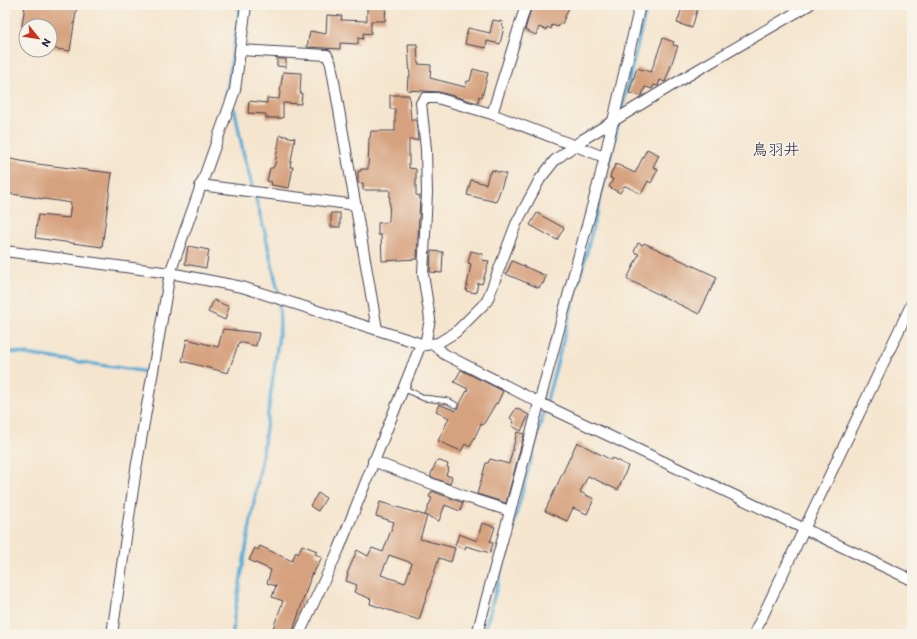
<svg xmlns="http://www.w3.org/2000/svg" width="917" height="639" viewBox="0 0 917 639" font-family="Itim,'Klee One',sans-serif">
	<rect width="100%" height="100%" fill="#f7f3e8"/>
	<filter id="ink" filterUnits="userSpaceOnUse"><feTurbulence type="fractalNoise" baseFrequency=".025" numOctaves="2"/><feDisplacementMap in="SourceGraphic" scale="8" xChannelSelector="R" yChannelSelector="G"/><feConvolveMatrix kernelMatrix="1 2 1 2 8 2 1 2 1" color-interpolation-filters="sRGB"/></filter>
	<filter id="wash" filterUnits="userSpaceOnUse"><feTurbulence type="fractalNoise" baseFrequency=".012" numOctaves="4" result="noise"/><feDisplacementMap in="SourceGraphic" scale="16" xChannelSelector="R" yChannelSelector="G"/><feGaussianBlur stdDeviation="0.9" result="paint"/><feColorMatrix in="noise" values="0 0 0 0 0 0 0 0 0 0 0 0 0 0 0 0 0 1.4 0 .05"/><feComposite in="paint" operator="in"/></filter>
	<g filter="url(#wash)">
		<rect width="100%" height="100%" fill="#f5e5ce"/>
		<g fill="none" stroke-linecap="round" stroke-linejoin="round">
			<g stroke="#5baed7" stroke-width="3.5">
				<polyline points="621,113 647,5"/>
				<polyline points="5,351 148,372"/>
				<polyline points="233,634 234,617 262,457 280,327 279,296 265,233 243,152 235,111 226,98 240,5"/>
				<polyline points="484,634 586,255 619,121"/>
			</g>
		</g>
		<g id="blocks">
			<g fill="#d6a17e" fill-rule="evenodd">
				<polygon points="25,5 77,5 70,51 50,48 50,26 22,26"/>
				<polygon points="367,5 386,5 385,21 371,21 371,34 363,33 363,39 358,38 358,44 340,43 340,49 307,47 310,31 326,34 327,15 342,16 341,20 367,21"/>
				<polygon points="532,5 570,5 562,24 560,23 558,27 552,25 551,29 547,27 546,30 539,27 536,35 525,30"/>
				<polygon points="683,5 698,7 692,28 677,23"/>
				<polygon points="493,20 503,22 502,26 504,27 500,44 487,41 486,48 465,44 468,28 490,33"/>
				<polygon points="663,38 674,42 673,45 678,46 665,82 660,80 658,86 654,85 652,89 645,87 642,96 629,93 637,68 651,72"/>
				<polygon points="408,44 417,44 418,64 431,65 430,78 465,87 467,81 470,81 473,69 488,73 482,97 479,96 478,103 439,92 407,90 408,77 410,77"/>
				<polygon points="277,59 286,59 286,67 277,66"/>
				<polygon points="283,72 301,73 300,93 302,93 301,104 283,103 283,118 266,118 266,114 248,113 249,101 267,103 267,98 279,99"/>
				<polygon points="390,95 409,95 411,120 416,120 418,140 409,140 409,168 416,169 416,195 420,196 417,259 382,261 381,235 378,235 378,223 389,222 390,190 363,190 363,183 358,183 358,171 361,171 361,169 368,169 369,138 370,138 371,131 395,131 395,109 390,109"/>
				<polygon points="280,135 295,138 290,167 293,167 289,188 271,185 272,182 267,181 270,168 273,168 275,164"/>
				<polygon points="647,149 659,155 653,167 658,169 651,183 648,181 641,194 626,186 624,186 620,193 609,187 613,179 610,178 611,173 616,164 635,173"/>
				<polygon points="5,158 37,164 112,173 102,247 35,238 38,215 69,218 71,203 5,193"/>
				<polygon points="492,170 506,174 496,202 467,195 471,180 486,184 489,173 491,173"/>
				<rect x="331" y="213" width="9" height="14"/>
				<polygon points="537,213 564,228 557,240 530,225"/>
				<polygon points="638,243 643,245 644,243 717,277 699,314 627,279 639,254 634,252"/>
				<polygon points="188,246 209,250 206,268 185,264"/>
				<polygon points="431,251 443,252 442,273 430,272"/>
				<polygon points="471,251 483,254 482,260 489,261 482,284 478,283 476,293 466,291 471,264 468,263"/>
				<polygon points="512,261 546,276 543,284 541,284 539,288 506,274"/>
				<polygon points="214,300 229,307 225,320 208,312"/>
				<polygon points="223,329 259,333 256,346 239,342 228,373 182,361 187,339 218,347"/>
				<polygon points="461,370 503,391 497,404 496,403 483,425 481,424 470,447 465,444 461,451 438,441 449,418 436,411 439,404 456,411 458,407 468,389 454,382"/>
				<polygon points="516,408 529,415 521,431 512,426 514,421 510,418"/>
				<polygon points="517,432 524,434 506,503 477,494 486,463 488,463 490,459 509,464"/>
				<polygon points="577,442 611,460 612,458 628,466 618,490 588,476 580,492 594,499 587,514 573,508 567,521 545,511"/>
				<polygon points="437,460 448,464 447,467 449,468 446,475 452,477 450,484 431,477 431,474"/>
				<polygon points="432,491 463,503 460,511 445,505 439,521 425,515 432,498 429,497"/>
				<polygon points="318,493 326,498 318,511 310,506"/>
				<path d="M380,502L427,516L420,539L455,548L451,562L439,558L419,620L370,604L371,599L354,592L357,585L346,581L348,574H347L357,550L368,556L372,548L383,552L394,522L376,516ZM389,555L412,563L405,583L381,575Z"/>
				<polygon points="482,523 495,527 490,542 493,543 490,553 466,546 465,549 455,545 459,534 477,541"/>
				<polygon points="302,545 317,551 315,554 322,557 313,574 312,573 292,634 271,634 283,601 272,597 276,586 267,583 271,570 249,560 255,548 258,550 260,546 292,561 296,552 298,554"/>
			</g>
		</g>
	</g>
	<g filter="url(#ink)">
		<use href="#blocks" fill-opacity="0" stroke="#423f51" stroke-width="1"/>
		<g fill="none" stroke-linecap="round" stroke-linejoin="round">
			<defs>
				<polyline id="service" points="403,388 424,398 448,401 455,405"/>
				<g id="minor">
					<polyline points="240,50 327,55 331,64 377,329"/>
					<polyline points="492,114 526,5"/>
					<polyline points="200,185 356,205"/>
					<polyline points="5,251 170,273 242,287 425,345 438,343 456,332 487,301 516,224 540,179 555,160 582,140 689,75 809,5"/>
					<polyline points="434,344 444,354 540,403 912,580"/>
					<polyline points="425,345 430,319 423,274 427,193 426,149 421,103 425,98 437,98 492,114 604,157"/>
					<polyline points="373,461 469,498 510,511"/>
					<polyline points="112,634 136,469 170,273 235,90 246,5"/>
					<polyline points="299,634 339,549 421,344"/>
					<polyline points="477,634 600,177 640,5"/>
					<polyline points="754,634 912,303"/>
				</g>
			</defs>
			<use href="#service" stroke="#423f51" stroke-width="7"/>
			<use href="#minor" stroke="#423f51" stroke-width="12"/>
			<use href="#service" stroke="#fff" stroke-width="5"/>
			<use href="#minor" stroke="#fff" stroke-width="10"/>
		</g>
	</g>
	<g text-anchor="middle" stroke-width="3.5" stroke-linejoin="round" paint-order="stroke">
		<g font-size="16" fill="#22223b" stroke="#f7f3e8">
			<text x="776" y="155">鳥羽井</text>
		</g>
	</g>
	<rect width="917" height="639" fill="none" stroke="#f7f3e8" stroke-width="20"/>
	<g transform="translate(38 38) rotate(120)"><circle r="19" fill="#f7f3e8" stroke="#a29fa3"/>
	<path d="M0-3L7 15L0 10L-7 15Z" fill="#c8321e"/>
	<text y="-6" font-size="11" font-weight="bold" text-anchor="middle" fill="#22223b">N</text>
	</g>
</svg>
